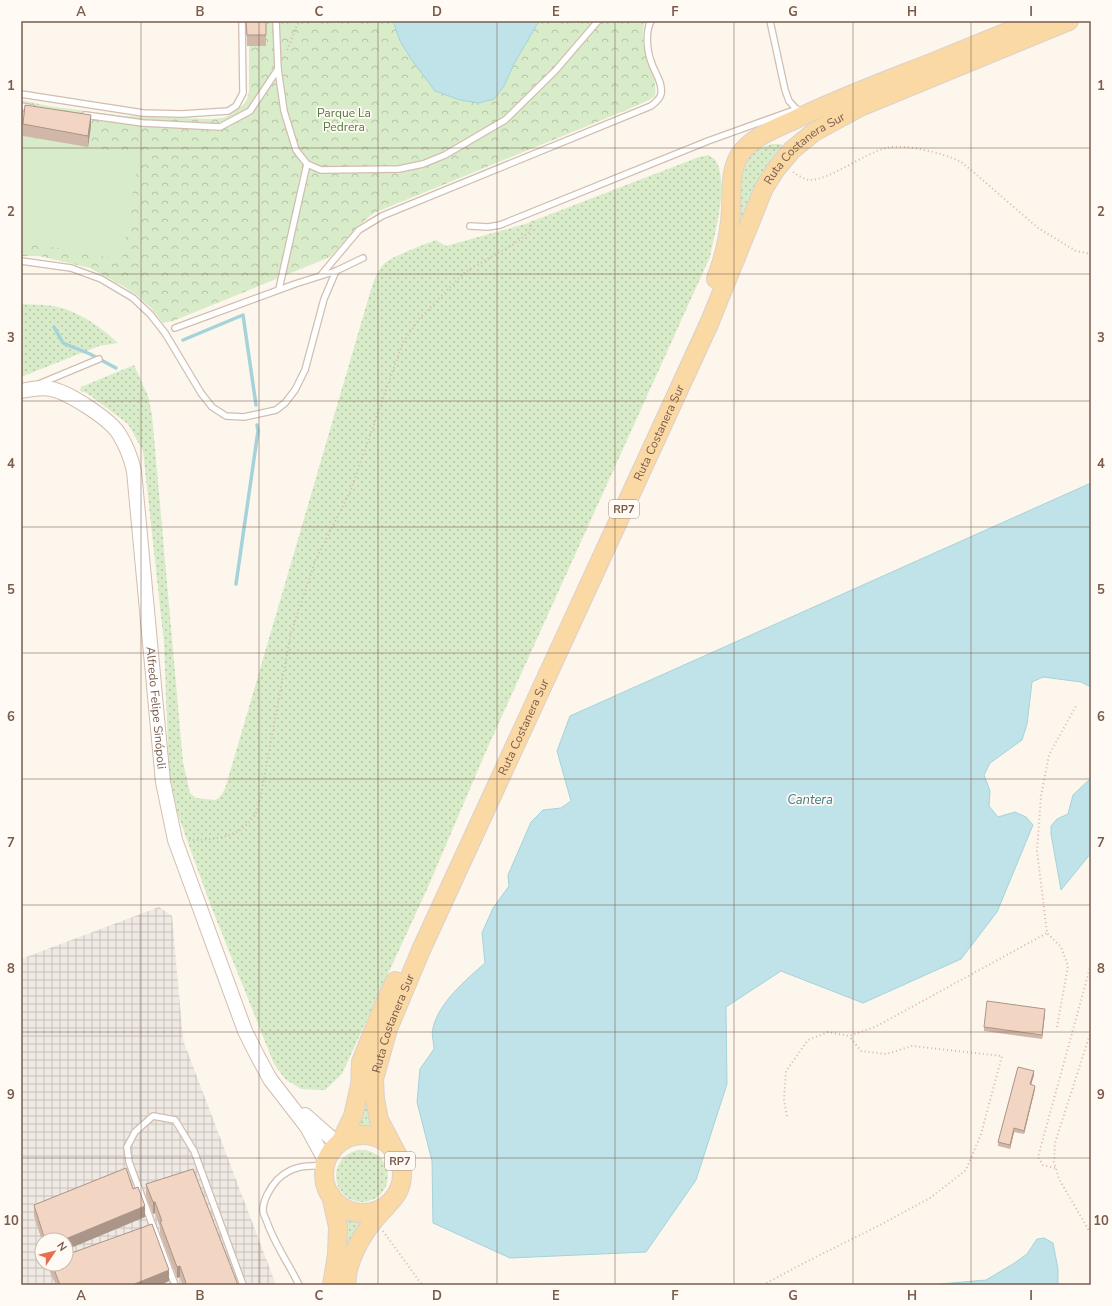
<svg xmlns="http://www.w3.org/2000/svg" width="1112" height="1306" viewBox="0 0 1112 1306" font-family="'Nunito Sans',sans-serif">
	<defs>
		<pattern id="industrial-grid" width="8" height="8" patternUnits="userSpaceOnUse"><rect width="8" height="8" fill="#efe9e4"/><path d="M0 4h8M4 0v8" fill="none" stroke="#c7c0bb"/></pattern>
		<pattern id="grass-dots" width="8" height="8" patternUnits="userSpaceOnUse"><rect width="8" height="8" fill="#d8ecc9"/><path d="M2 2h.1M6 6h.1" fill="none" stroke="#b4c2a5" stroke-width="1.8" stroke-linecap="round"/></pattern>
		<pattern id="forest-crowns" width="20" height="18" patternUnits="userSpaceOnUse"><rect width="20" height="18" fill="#d8ecc9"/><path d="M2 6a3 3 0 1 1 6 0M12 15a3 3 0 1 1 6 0" fill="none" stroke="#b4c2a5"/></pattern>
	</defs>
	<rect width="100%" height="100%" fill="#fdf6ec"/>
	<path fill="url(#industrial-grid)" fill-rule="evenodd" d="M159,907L172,916L183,1040L276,1285H21V959ZM42,1240H66V1264H42Z"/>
	<g fill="url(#grass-dots)">
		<polygon points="772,144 781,144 786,150 768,165 739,225 716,292 373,1044 377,1129 365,1126 355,1127 368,1049 716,284 741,159 756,149"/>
		<path d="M709,155C711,157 715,159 716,161C729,184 715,232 710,257L487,749L428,887L342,1074L325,1090L301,1089L285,1079L274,1064L209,901L178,815L169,773L164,643L143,451L128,424L87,393L80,391L81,387L134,365L148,396L152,415L183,762L190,793L196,798L215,800C225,796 227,781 230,772L367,303C371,290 375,272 385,263C395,255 423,245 436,240L446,246L525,224L699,157Z"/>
		<path d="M21,304C31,305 42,304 53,306C77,310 101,327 118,343L99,346L21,377Z"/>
		<circle cx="362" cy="1176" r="26"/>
		<path d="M339,1208C349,1214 356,1217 367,1218L339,1271Z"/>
	</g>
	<path fill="url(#forest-crowns)" d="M266,21H646C634,47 659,70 655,96L649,100L629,109L374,213L358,226L330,257L173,321L163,323L151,308L138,296L123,286L90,268L39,256H21V100L48,106L124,116L209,119L223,118L232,114L244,104L247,99L249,90V46Z"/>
	<polygon fill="#d8ecc9" points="21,136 139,156 122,260 21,241"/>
	<g fill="#bfe3e8" stroke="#a5d3da">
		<polygon points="393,21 539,21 514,64 504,86 494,99 479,103 460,100 435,91 411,59 400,41"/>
		<path d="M1091,483V687L1081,682L1043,677L1032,682L1027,724L1022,740L990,763L984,775L990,791L989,806L998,817L1015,812L1026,817L1033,825L997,912L961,959L863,1003L781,971L726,1007L727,1084L696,1180L646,1252L510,1258L433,1223L432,1161L417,1102L420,1069L434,1049C434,1043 431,1034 433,1028C439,1002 466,980 485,963L482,933L493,908L509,886L508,875L531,822L543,810L561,808L571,801L557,751L570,716Z"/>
		<polygon points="1091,778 1091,853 1061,890 1051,834 1051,826 1057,819 1068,814 1073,795"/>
		<polygon points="1044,1238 1053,1243 1058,1269 1058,1285 938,1285 940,1284 986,1280 1013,1264 1027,1254 1037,1239"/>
	</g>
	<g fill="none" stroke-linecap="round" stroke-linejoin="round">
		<g stroke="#a5d3da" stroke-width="3.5">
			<polyline points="54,327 63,343 90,354 116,368"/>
			<polyline points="183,340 243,315 256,405"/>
			<polyline points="236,584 258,431 257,425"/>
		</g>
		<defs>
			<g id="service">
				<polyline points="276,21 278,69 284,111 296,150 307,164 321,170 399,169 423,164 445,155 505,120 555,71 598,21"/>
				<polyline points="770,21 785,90 789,101 798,111"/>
				<polyline points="21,94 143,113 182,114 228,111 236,106 243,93 242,21"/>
				<polyline points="21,106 32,108"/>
				<polyline points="85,115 143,123 220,127 250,111 278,69"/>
				<polyline points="470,226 488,227 500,225 708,141 797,109"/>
				<polyline points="21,261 71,268 101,279 133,298 150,314 165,333 201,393 212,407 226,416 244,417 276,410 285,403 295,390 305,370 324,299 336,271"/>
				<path d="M321,275L359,230L382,216L651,106C655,103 660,99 661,94C663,83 655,73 652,64C647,52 645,32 651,21"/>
				<polyline points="279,289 307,164"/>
				<polyline points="175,328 295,284 336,271 363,258"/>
				<polyline points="39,384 99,359"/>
				<polyline points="175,1285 129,1162 127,1147 135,1132 153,1116 175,1120 194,1151 243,1285"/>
				<path d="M299,1285C289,1264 275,1245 267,1222C266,1219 263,1214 263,1210C263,1200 270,1188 277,1180C291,1166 306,1165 325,1166"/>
			</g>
			<g id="tertiary">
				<path id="s1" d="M21,391C31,389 41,387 51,389C68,392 110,419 119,434C126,445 131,458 134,471L163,782L175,840L245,1031L257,1055L270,1079L307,1127L326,1162"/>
				<polyline points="305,1115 338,1144"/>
			</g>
			<g id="primary">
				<path d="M716,279C723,260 728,241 730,221C733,199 728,175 739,156C750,138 776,128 794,120C839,98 885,81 931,63C965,49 1000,35 1034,21"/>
				<circle cx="363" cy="1174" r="39"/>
				<polyline points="341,1141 353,1116 360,1085 361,1062 379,1017 395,981"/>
				<path id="s2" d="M398,1156L379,1120L375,1099L374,1079L388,1029L421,950L709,324L764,188L776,169L792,150L814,132L825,126L860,107L1069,21"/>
				<polyline points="331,1195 338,1227 337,1255 332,1285"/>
				<path d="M346,1285C347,1279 347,1272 349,1266C356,1243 370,1223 387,1206"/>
			</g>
		</defs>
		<use href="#service" stroke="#d1beb0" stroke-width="8"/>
		<use href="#tertiary" stroke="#d1beb0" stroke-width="16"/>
		<use href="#primary" stroke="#dad1cd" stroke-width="20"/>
		<g stroke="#d9b8a5" stroke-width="2" stroke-dasharray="1 3" stroke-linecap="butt">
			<polyline points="287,50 299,21"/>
			<path d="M793,172C797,175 804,179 809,180C828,181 865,153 886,148C903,143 944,153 961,162C964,164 967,167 970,169L1038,228L1076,251L1091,254"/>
			<path d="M189,840C212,840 240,838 254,816C258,811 259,802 261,795L291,633L316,559L350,492L403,342L419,319L465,272L517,242L530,231L532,221"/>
			<polyline points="1057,1027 1068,966 1061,947 1047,933 1037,851 1041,796 1049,755 1077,704"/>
			<polyline points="1091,1031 1055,1143 1054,1162 1059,1179 1091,1234"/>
			<polyline points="787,1116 784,1100 786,1071 808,1040 828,1032 849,1036 875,1027 1047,933"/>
			<polyline points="1055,1168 1043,1165 1038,1157 1091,964"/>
			<polyline points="383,1231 422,1285"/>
			<polyline points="763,1285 804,1263 880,1225 930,1198 966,1170 981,1134 1002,1056 912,1046 886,1054 861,1051 849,1036"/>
		</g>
		<use href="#service" stroke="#fff" stroke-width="5.5"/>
		<use href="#tertiary" stroke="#fff" stroke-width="14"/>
		<use href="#primary" stroke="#fbd9a5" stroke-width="18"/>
	</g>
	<g fill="#d1b7a8">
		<polygon points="246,21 266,21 266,46 247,46"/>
		<polygon points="23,124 91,126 88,147 23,136"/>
		<polygon points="1045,1013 1042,1039 984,1031 984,1027"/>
		<polygon points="1034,1075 1031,1084 1035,1089 1024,1134 1014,1132 1010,1149 998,1146 998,1142"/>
		<polygon points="146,1184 238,1285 182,1284 180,1277 177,1278 160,1233 160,1227 155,1213 153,1214 146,1196"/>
		<polygon points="34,1205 145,1217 66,1240 42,1240 42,1241 34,1216"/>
		<polygon points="49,1264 66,1264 169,1281 160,1285 56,1285 50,1272 50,1269"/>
	</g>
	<g fill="#aa9588">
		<polygon points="91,115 91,126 88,147 88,136"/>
		<polygon points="1045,1009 1045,1013 1042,1039 1042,1035"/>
		<polygon points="1034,1071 1034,1075 1030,1088 1030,1084"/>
		<polygon points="1035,1086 1035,1089 1024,1134 1024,1131"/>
		<polygon points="1014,1128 1014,1132 1010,1149 1010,1145"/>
		<polygon points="153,1202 155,1202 155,1213 153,1214"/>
		<polygon points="145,1206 145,1217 66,1250 66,1240 63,1240"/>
		<polygon points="180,1266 180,1277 177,1278 177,1267"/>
		<polygon points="169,1270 169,1281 160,1285 132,1285"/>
	</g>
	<g fill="#f3d5c3" stroke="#aa9588">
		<polygon points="246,21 266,21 266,35 247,35"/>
		<polygon points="25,105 91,115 88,136 23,124"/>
		<polygon points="987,1001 1045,1009 1042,1035 984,1027"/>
		<polygon points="1018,1067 1034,1071 1030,1084 1035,1086 1024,1131 1014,1128 1010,1145 998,1142"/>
		<polygon points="126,1168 133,1189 138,1187 145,1206 63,1240 45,1240 34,1205"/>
		<polygon points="193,1169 238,1285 181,1285 186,1283 180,1266 177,1267 160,1221 162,1221 155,1202 153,1202 146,1184"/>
		<polygon points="152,1224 169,1270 132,1285 60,1285 52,1264 66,1264 66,1255"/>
	</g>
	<path fill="none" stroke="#7a5c4d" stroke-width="1" stroke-opacity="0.55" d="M141,21V1285M259,21V1285M378,21V1285M497,21V1285M615,21V1285M734,21V1285M853,21V1285M971,21V1285M21,148H1091M21,274H1091M21,401H1091M21,527H1091M21,653H1091M21,779H1091M21,905H1091M21,1032H1091M21,1158H1091"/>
	<g text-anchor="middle" stroke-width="3.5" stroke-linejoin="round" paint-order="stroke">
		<g fill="#fffaf3" stroke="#a28b7f" stroke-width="1">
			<rect x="609" y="500" width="30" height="18" rx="3"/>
			<rect x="385" y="1152" width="30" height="18" rx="3"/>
		</g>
		<g font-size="11" font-weight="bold" fill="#7a5c4d">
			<text x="624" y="513">RP7</text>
			<text x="400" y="1165">RP7</text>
		</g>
		<g font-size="12" fill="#537a41" stroke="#fffaf3">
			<text x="344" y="117">Parque La<tspan x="344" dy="14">Pedrera</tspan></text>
		</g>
		<g font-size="12" fill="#7a5c4d" stroke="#fffaf3">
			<text dy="4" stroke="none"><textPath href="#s2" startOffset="1113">Ruta Costanera Sur</textPath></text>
			<text dy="4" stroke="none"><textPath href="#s2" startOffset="789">Ruta Costanera Sur</textPath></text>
			<text dy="4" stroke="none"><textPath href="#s1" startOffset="391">Alfredo Felipe Sinópoli</textPath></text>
			<text dy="4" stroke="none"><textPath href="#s2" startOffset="465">Ruta Costanera Sur</textPath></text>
			<text dy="4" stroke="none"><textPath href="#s2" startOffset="141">Ruta Costanera Sur</textPath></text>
		</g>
		<g font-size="13" font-style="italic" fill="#437c86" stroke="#fffaf3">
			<text x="810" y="804">Cantera</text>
		</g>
	</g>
	<rect width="1112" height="1306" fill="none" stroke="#fffaf3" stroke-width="44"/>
	<g transform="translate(54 1252) rotate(55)"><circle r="19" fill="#fffaf3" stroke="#cabbb1"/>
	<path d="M0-3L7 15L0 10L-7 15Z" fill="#e76f51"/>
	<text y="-6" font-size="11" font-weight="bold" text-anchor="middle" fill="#7a5c4d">N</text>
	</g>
	<rect x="22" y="22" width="1068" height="1262" fill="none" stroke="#7a5c4d" stroke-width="1.5"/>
	<g font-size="13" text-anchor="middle" font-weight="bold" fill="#7a5c4d">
		<text x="81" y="16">A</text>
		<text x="200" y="16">B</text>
		<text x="319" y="16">C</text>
		<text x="437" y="16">D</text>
		<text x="556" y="16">E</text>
		<text x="675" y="16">F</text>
		<text x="793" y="16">G</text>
		<text x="912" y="16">H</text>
		<text x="1031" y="16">I</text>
		<text x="11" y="90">1</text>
		<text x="1101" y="90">1</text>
		<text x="11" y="216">2</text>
		<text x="1101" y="216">2</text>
		<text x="11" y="342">3</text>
		<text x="1101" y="342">3</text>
		<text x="11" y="468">4</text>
		<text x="1101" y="468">4</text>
		<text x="11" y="594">5</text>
		<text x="1101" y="594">5</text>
		<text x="11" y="721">6</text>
		<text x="1101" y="721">6</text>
		<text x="11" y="847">7</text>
		<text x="1101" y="847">7</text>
		<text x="11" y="973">8</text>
		<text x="1101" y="973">8</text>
		<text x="11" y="1099">9</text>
		<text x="1101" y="1099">9</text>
		<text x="11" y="1225">10</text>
		<text x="1101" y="1225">10</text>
		<text x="81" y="1300">A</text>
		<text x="200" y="1300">B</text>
		<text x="319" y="1300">C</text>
		<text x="437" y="1300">D</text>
		<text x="556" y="1300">E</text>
		<text x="675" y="1300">F</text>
		<text x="793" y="1300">G</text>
		<text x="912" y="1300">H</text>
		<text x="1031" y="1300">I</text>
	</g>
</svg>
